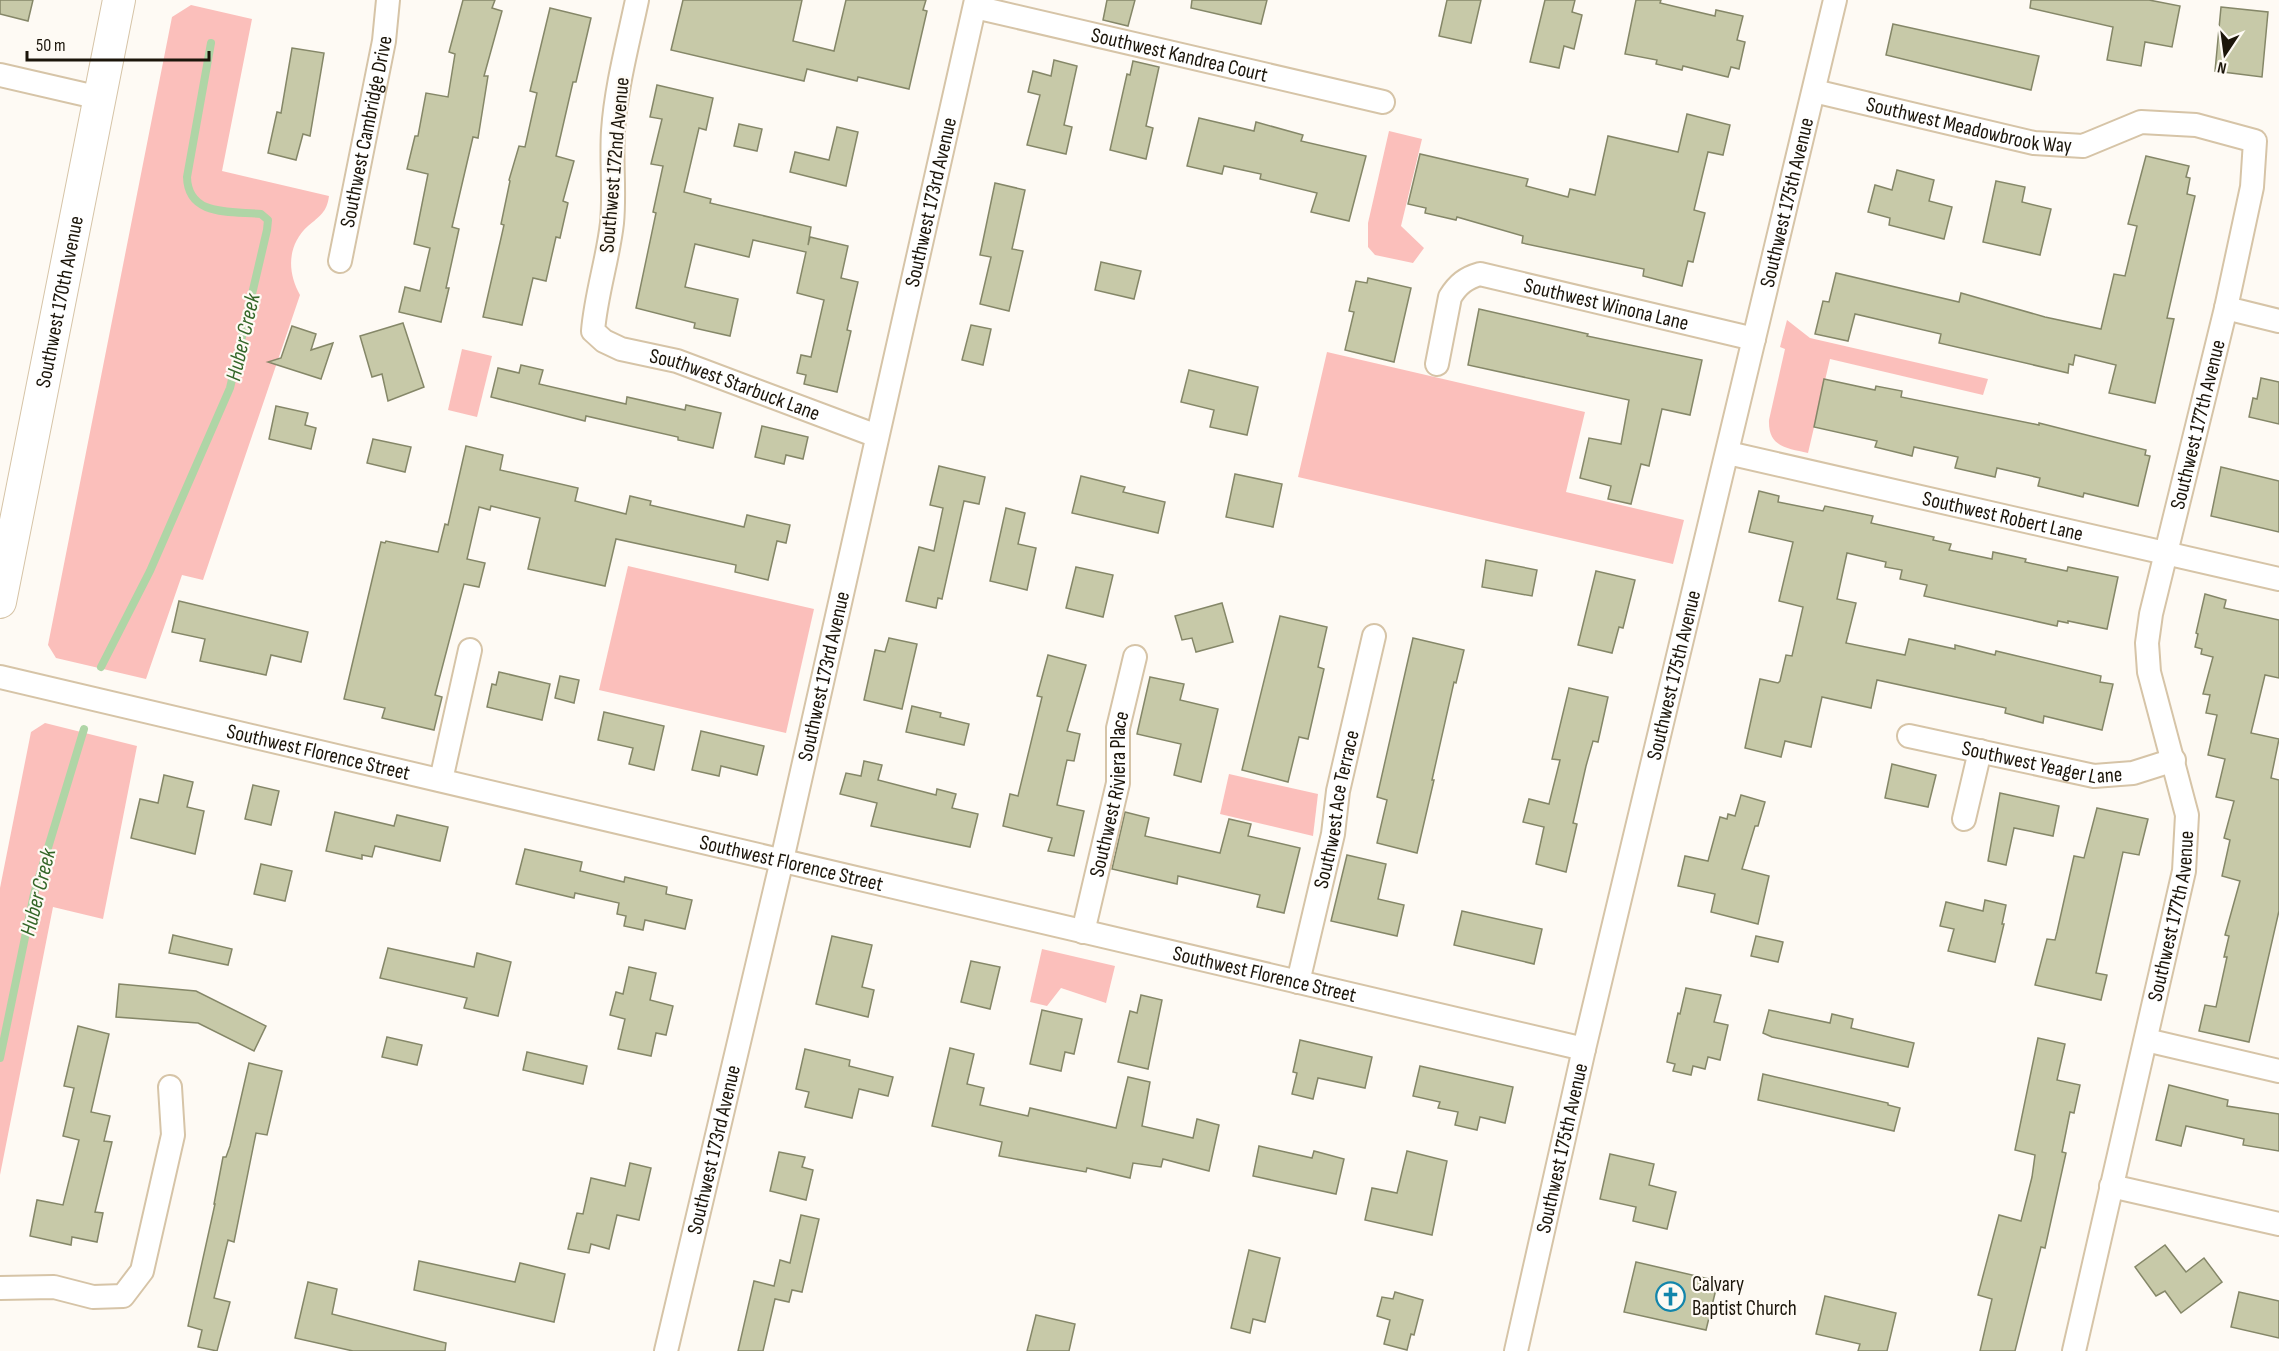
<svg xmlns="http://www.w3.org/2000/svg" width="2279" height="1351" viewBox="0 0 2279 1351" font-family="'Sofia Sans Condensed',sans-serif">
	<rect width="100%" height="100%" fill="#fefaf4"/>
	<g fill="#fbbfbb">
		<path d="M191,5L252,19L222,171L329,196C327,212 320,216 308,226C287,245 287,272 300,295L203,580L182,575L146,679L56,658L48,645L172,17Z"/>
		<polygon points="1389,131 1422,139 1401,226 1424,248 1413,263 1375,255 1368,247 1368,223"/>
		<path d="M1787,320L1810,338L1988,379L1983,395L1830,359L1808,453C1786,448 1768,447 1769,420L1785,349L1780,347Z"/>
		<polygon points="462,349 492,356 477,417 448,410"/>
		<polygon points="1327,352 1585,412 1566,492 1684,520 1673,564 1298,477"/>
		<polygon points="628,566 814,609 786,733 599,690"/>
		<polygon points="45,723 137,746 103,919 53,907 0,1175 0,888 31,732"/>
		<polygon points="1229,774 1318,794 1313,836 1220,814"/>
		<polygon points="1042,949 1115,966 1106,1003 1061,988 1047,1006 1030,1002"/>
	</g>
	<g fill="none" stroke-linecap="round" stroke-linejoin="round">
		<g stroke="#afd5a6" stroke-width="8">
			<path d="M101,667L150,571L230,388L267,230L268,220L261,214C231,211 188,217 187,177L211,43"/>
			<polyline points="0,1058 34,894 84,729"/>
		</g>
	</g>
	<g fill="#c7c9a8" stroke="#858768" stroke-width="1.5">
		<polygon points="0,0 33,0 28,21 0,14"/>
		<polygon points="463,0 495,0 492,8 502,11 484,76 488,76 478,138 473,137 452,227 459,229 446,288 449,288 441,322 399,312 405,287 420,291 430,248 414,244 428,174 407,169 415,136 418,136 426,93 448,97 455,54 449,52"/>
		<polygon points="683,0 802,0 793,41 834,51 846,0 926,0 923,10 927,11 909,89 858,77 857,81 807,69 804,81 671,50"/>
		<polygon points="1107,0 1135,0 1128,26 1103,20"/>
		<polygon points="1192,0 1267,0 1261,24 1191,8"/>
		<polygon points="1447,0 1481,0 1471,43 1439,36"/>
		<polygon points="1545,0 1575,0 1572,12 1582,15 1574,49 1564,46 1559,68 1530,62"/>
		<polygon points="1636,0 1661,0 1660,3 1715,16 1716,10 1743,16 1737,40 1745,42 1739,69 1731,67 1728,77 1683,66 1682,70 1656,64 1657,60 1625,54"/>
		<polygon points="2031,0 2149,0 2180,6 2172,47 2145,42 2141,66 2107,60 2113,27 2030,8"/>
		<polygon points="2221,7 2268,12 2262,77 2215,71"/>
		<polygon points="550,8 591,18 576,82 573,82 556,156 574,161 563,201 568,203 560,238 556,237 546,281 533,278 522,325 483,317 504,225 501,224 510,181 509,180 519,146 525,147 537,93 530,91"/>
		<polygon points="1893,24 2039,56 2031,90 1886,55"/>
		<polygon points="292,48 324,53 310,136 303,134 296,160 268,153 277,112 281,113"/>
		<polygon points="1054,60 1077,66 1064,125 1072,127 1066,154 1027,145 1040,95 1028,92 1033,71 1051,76"/>
		<polygon points="1133,61 1159,67 1146,126 1153,128 1146,159 1110,150 1127,74 1130,75"/>
		<polygon points="657,85 713,98 706,130 699,128 684,192 711,199 710,203 811,227 808,245 810,237 848,246 841,278 858,282 847,330 851,331 837,392 804,384 806,375 797,373 801,355 811,357 824,300 797,293 806,252 753,240 749,257 695,244 685,287 738,299 730,336 694,328 695,323 636,308 656,213 653,212 663,166 651,164 662,119 650,117"/>
		<polygon points="1687,114 1730,125 1723,155 1708,152 1694,210 1705,213 1693,262 1688,261 1682,286 1643,276 1644,269 1522,243 1523,236 1457,217 1456,220 1425,213 1426,208 1408,204 1420,154 1528,179 1526,186 1568,197 1570,189 1595,195 1608,136 1678,152"/>
		<polygon points="1199,118 1254,131 1256,122 1303,135 1301,141 1366,156 1349,221 1311,212 1317,193 1260,179 1261,174 1224,166 1222,174 1187,166"/>
		<polygon points="739,124 762,129 757,151 734,146"/>
		<polygon points="837,127 858,132 846,186 790,172 795,152 829,160"/>
		<polygon points="2146,156 2189,166 2186,177 2190,178 2187,194 2195,196 2167,318 2174,319 2155,403 2109,393 2116,365 2075,355 2073,365 2069,364 2068,373 1939,343 1941,334 1855,314 1848,341 1815,334 1823,301 1829,302 1836,273 1959,302 1961,293 2045,317 2101,329 2114,274 2125,276 2137,226 2128,224"/>
		<polygon points="1897,170 1934,180 1929,201 1952,207 1944,239 1889,225 1890,218 1868,212 1875,185 1892,190"/>
		<polygon points="1996,181 2025,187 2022,202 2051,209 2040,255 1983,242"/>
		<polygon points="995,183 1025,190 1012,249 1023,251 1009,311 980,304 991,257 980,255"/>
		<polygon points="1101,262 1141,271 1134,299 1095,290"/>
		<polygon points="1368,278 1411,288 1394,362 1345,350 1354,312 1349,311 1356,281 1367,283"/>
		<polygon points="1479,309 1588,334 1587,336 1702,360 1690,415 1662,409 1649,466 1641,464 1631,504 1608,499 1611,486 1580,478 1589,438 1621,444 1629,400 1468,365"/>
		<polygon points="403,323 424,387 388,401 382,374 372,377 360,336"/>
		<polygon points="971,325 991,329 983,365 962,360"/>
		<polygon points="292,326 316,334 311,350 333,343 321,379 268,362 281,358"/>
		<polygon points="521,365 543,370 539,384 626,404 627,397 685,410 686,405 721,413 713,448 678,440 678,437 586,416 585,421 491,397 498,368 519,373"/>
		<polygon points="1189,370 1258,387 1247,435 1210,427 1214,410 1181,402"/>
		<polygon points="2261,378 2279,382 2279,424 2249,417 2253,398 2257,399"/>
		<polygon points="1824,379 1875,390 1876,386 1902,391 1901,397 2039,425 2039,423 2146,450 2145,455 2150,456 2138,506 2084,493 2083,497 2038,486 2040,478 1997,468 1995,477 1955,468 1958,457 1914,447 1912,456 1875,447 1877,441 1814,427"/>
		<polygon points="276,406 308,413 305,425 316,428 311,449 269,439"/>
		<polygon points="762,426 808,437 803,459 786,455 784,464 755,457"/>
		<polygon points="373,439 411,447 405,472 367,463"/>
		<polygon points="466,446 503,455 500,470 578,488 575,501 626,514 630,496 651,501 650,505 744,527 747,515 790,525 786,543 777,541 768,580 735,572 736,565 616,539 605,586 528,569 540,518 491,506 490,510 479,507 467,559 485,563 479,587 464,584 435,695 442,697 434,730 382,718 385,708 344,699 381,542 385,543 386,541 438,552 445,524 448,525"/>
		<polygon points="939,466 985,477 979,504 964,501 942,599 938,598 936,608 906,601 919,547 934,551 943,508 930,505"/>
		<polygon points="2221,467 2279,481 2279,532 2211,516"/>
		<polygon points="1235,474 1282,484 1273,527 1226,517"/>
		<polygon points="1081,476 1125,487 1123,492 1165,502 1158,533 1072,513"/>
		<polygon points="1759,491 1779,496 1778,502 1823,511 1825,506 1873,516 1871,523 1934,537 1933,540 1951,544 1949,550 1992,559 1993,552 2026,559 2025,562 2067,571 2068,567 2118,577 2107,629 2068,621 2068,623 2058,621 2057,626 1924,596 1927,585 1900,579 1902,570 1885,567 1886,562 1847,553 1837,599 1856,603 1846,643 1905,655 1909,639 1955,649 1955,645 1995,655 1996,651 2101,676 2100,682 2113,684 2102,730 2044,716 2043,723 2005,713 2006,708 1877,680 1871,708 1822,697 1811,747 1785,741 1781,757 1745,748 1760,679 1778,683 1780,681 1786,655 1792,656 1803,607 1779,601 1793,542 1749,532"/>
		<polygon points="1006,508 1025,513 1018,544 1036,548 1027,590 990,581"/>
		<polygon points="1486,560 1537,570 1532,596 1482,587"/>
		<polygon points="1076,567 1113,575 1103,617 1066,608"/>
		<polygon points="1596,571 1635,580 1623,628 1619,627 1612,653 1578,645"/>
		<polygon points="2205,594 2226,600 2224,608 2279,620 2279,678 2265,675 2251,733 2279,739 2271,778 2279,780 2279,911 2249,1042 2199,1031 2205,1005 2216,1007 2227,957 2224,957 2229,936 2225,935 2240,881 2222,876 2230,840 2224,838 2234,801 2216,797 2225,759 2208,755 2217,715 2206,713 2210,695 2203,694 2213,657 2201,654 2202,649 2195,647 2198,634 2196,633"/>
		<polygon points="179,601 308,632 301,662 271,655 266,675 200,661 205,639 172,632"/>
		<polygon points="1222,603 1233,642 1196,652 1192,638 1182,640 1175,616"/>
		<polygon points="1280,616 1327,627 1318,667 1324,669 1308,739 1299,737 1288,782 1242,770"/>
		<polygon points="889,638 917,644 902,709 864,700 875,650 885,652"/>
		<polygon points="1413,638 1464,650 1456,683 1454,682 1432,780 1434,780 1417,853 1377,843 1387,800 1377,797"/>
		<polygon points="1048,655 1086,665 1067,731 1080,734 1074,761 1067,760 1057,805 1084,811 1074,856 1048,851 1052,838 1003,826 1010,794 1018,796 1042,697 1037,696"/>
		<polygon points="499,672 550,684 542,720 487,707 492,684 496,685"/>
		<polygon points="560,676 579,680 574,703 555,698"/>
		<polygon points="1150,677 1184,684 1180,700 1218,709 1201,782 1174,775 1181,744 1137,734"/>
		<polygon points="1569,688 1608,697 1598,742 1593,741 1586,766 1573,823 1577,824 1566,872 1536,864 1544,827 1523,822 1529,799 1549,804 1560,760 1552,759"/>
		<polygon points="912,706 941,713 940,717 969,724 964,745 906,732"/>
		<polygon points="604,712 664,726 654,770 629,764 633,748 598,740"/>
		<polygon points="701,731 764,746 757,775 721,766 719,776 692,770"/>
		<polygon points="864,761 882,765 878,780 936,795 937,789 956,794 952,808 978,814 970,847 871,826 877,803 840,794 846,773 861,776"/>
		<polygon points="1892,764 1936,775 1928,807 1885,798"/>
		<polygon points="164,775 193,782 187,807 204,811 195,854 131,838 140,799 158,803"/>
		<polygon points="253,785 279,791 271,825 245,819"/>
		<polygon points="2000,793 2059,806 2053,836 2014,828 2006,865 1988,861"/>
		<polygon points="1741,795 1765,802 1758,826 1755,826 1742,869 1769,876 1758,924 1711,912 1715,894 1678,886 1685,856 1708,861 1720,817 1727,819 1728,814 1735,816"/>
		<polygon points="2097,808 2148,819 2139,855 2123,852 2096,973 2107,975 2101,1000 2035,985 2047,939 2055,940 2057,932 2074,856 2084,858"/>
		<polygon points="335,812 394,826 397,815 448,827 440,861 375,846 372,857 362,855 362,859 326,851"/>
		<polygon points="1125,812 1149,818 1145,836 1220,853 1229,819 1251,824 1248,836 1300,848 1284,913 1257,907 1260,895 1178,876 1177,884 1112,869"/>
		<polygon points="525,849 582,862 580,871 624,882 625,877 667,887 666,894 692,900 685,929 645,920 643,930 624,926 626,916 617,914 619,903 575,893 574,898 516,884"/>
		<polygon points="1347,855 1386,864 1378,899 1404,905 1397,936 1331,921"/>
		<polygon points="261,864 292,871 285,901 254,894"/>
		<polygon points="1985,900 2006,905 2002,924 2004,924 1995,962 1948,951 1954,929 1940,926 1946,902 1983,911"/>
		<polygon points="1462,911 1542,929 1534,964 1454,945"/>
		<polygon points="173,935 232,949 228,965 169,953"/>
		<polygon points="832,936 872,945 862,987 874,990 868,1017 816,1004"/>
		<polygon points="1756,936 1783,942 1778,962 1751,956"/>
		<polygon points="388,948 474,967 477,953 511,962 498,1016 464,1008 467,998 380,978"/>
		<polygon points="971,961 1000,967 990,1009 961,1002"/>
		<polygon points="629,967 656,973 650,1000 673,1006 666,1035 656,1033 651,1056 618,1049 625,1019 610,1015 616,992 623,994"/>
		<polygon points="119,984 196,991 266,1026 254,1051 198,1023 116,1017"/>
		<polygon points="1686,988 1721,995 1714,1022 1728,1025 1720,1060 1708,1057 1705,1069 1693,1066 1691,1075 1673,1071 1675,1064 1667,1062 1678,1013 1680,1014"/>
		<polygon points="1141,995 1162,1000 1148,1069 1118,1062 1130,1011 1137,1013"/>
		<polygon points="1042,1010 1082,1019 1074,1054 1065,1052 1061,1071 1030,1064"/>
		<polygon points="1769,1010 1830,1023 1832,1014 1853,1019 1851,1028 1914,1043 1908,1067 1772,1037 1763,1033"/>
		<polygon points="78,1026 109,1034 91,1112 110,1116 104,1141 112,1142 95,1212 103,1213 97,1242 72,1237 71,1245 30,1236 37,1200 63,1205 79,1140 63,1136 74,1088 64,1086"/>
		<polygon points="387,1037 422,1045 417,1065 382,1057"/>
		<polygon points="2038,1038 2065,1044 2057,1080 2080,1085 2074,1113 2070,1112 2062,1152 2066,1153 2045,1248 2041,1247 2015,1351 1980,1351 1992,1299 1978,1295 1999,1215 2021,1221 2032,1177 2035,1155 2015,1150"/>
		<polygon points="1300,1040 1372,1057 1365,1088 1318,1078 1313,1099 1292,1094 1297,1073 1293,1072"/>
		<polygon points="950,1048 974,1054 967,1084 984,1088 980,1105 1028,1116 1030,1108 1116,1128 1128,1077 1150,1082 1142,1126 1193,1138 1197,1119 1219,1125 1209,1171 1163,1159 1161,1167 1133,1163 1130,1178 1087,1168 1086,1172 999,1156 1002,1142 932,1126"/>
		<polygon points="805,1049 850,1060 849,1066 893,1077 888,1096 859,1089 852,1118 805,1107 809,1092 796,1089"/>
		<polygon points="527,1052 587,1066 583,1084 523,1070"/>
		<polygon points="249,1063 282,1071 267,1135 256,1133 234,1242 228,1240 214,1298 230,1302 217,1351 198,1347 202,1330 188,1326 215,1204 214,1204 223,1157 226,1157 230,1146"/>
		<polygon points="1420,1066 1513,1087 1505,1123 1480,1117 1477,1130 1455,1125 1458,1112 1438,1108 1440,1102 1413,1096"/>
		<polygon points="1763,1074 1888,1103 1888,1105 1900,1108 1894,1131 1758,1100"/>
		<polygon points="2169,1085 2228,1100 2227,1106 2279,1114 2279,1151 2243,1145 2244,1139 2186,1126 2181,1146 2156,1140"/>
		<polygon points="1259,1146 1312,1158 1314,1151 1344,1159 1336,1194 1253,1176"/>
		<polygon points="1407,1151 1447,1161 1432,1235 1365,1220 1372,1188 1397,1193"/>
		<polygon points="779,1152 805,1157 802,1167 813,1170 806,1200 770,1191"/>
		<polygon points="1610,1154 1654,1164 1649,1185 1676,1192 1667,1229 1633,1221 1636,1207 1600,1199"/>
		<polygon points="630,1163 651,1168 639,1220 617,1215 609,1249 591,1244 589,1253 568,1249 577,1213 583,1214 591,1178 625,1186"/>
		<polygon points="801,1215 819,1219 802,1292 792,1290 789,1302 775,1299 763,1351 738,1351 754,1281 774,1286 780,1260 790,1263"/>
		<polygon points="2165,1245 2186,1272 2204,1258 2222,1282 2181,1313 2165,1291 2156,1296 2135,1267"/>
		<polygon points="1249,1250 1280,1258 1265,1322 1253,1319 1250,1333 1231,1328"/>
		<polygon points="419,1261 515,1282 520,1263 565,1274 554,1322 414,1290"/>
		<polygon points="1636,1262 1718,1281 1706,1330 1624,1312"/>
		<polygon points="308,1282 337,1289 332,1314 446,1343 445,1351 353,1351 295,1338"/>
		<polygon points="1395,1292 1423,1300 1414,1335 1411,1334 1407,1350 1384,1344 1390,1320 1377,1316 1382,1297 1393,1299"/>
		<polygon points="2239,1292 2279,1301 2279,1338 2231,1327"/>
		<polygon points="1825,1296 1896,1313 1887,1351 1858,1351 1860,1344 1816,1334"/>
		<polygon points="1036,1315 1075,1324 1069,1351 1027,1351"/>
	</g>
	<g fill="none" stroke-linecap="round" stroke-linejoin="round">
		<defs>
			<g id="minor">
				<path id="s1" d="M637,0C628,43 616,87 613,131C611,161 615,192 612,223C608,259 596,294 593,331L604,341L621,349L677,361L877,436"/>
				<path id="s2" d="M975,7L1383,102"/>
				<polyline points="0,75 100,98"/>
				<path id="s3" d="M1814,91L2034,143L2083,146L2141,122L2196,125L2255,141L2252,187L2226,308L2279,321"/>
				<path id="s4" d="M340,261L384,41L388,0"/>
				<path id="s5" d="M1437,364L1450,297C1458,284 1466,278 1480,274L1754,339"/>
				<path id="s6" d="M1728,453L2279,579"/>
				<path id="s7" d="M0,677L1584,1049"/>
				<path id="s8" d="M1909,736L2094,776L2133,773L2174,760"/>
				<polyline points="441,780 470,650"/>
				<polyline points="1964,819 1980,751"/>
				<path id="s9" d="M1083,932L1118,783V728L1135,657"/>
				<path id="s10" d="M1298,982L1333,834L1338,791L1374,636"/>
				<polyline points="2146,1040 2279,1071"/>
				<polyline points="2111,1186 2279,1224"/>
				<polyline points="0,1288 54,1287 93,1297 123,1296 142,1271 173,1135 170,1087"/>
				<path id="s11" d="M666,1351L782,860L976,0"/>
				<path id="s12" d="M1516,1351L1584,1049L1835,0"/>
				<path id="s13" d="M2074,1351L2184,871L2187,815L2149,672L2147,643L2151,614L2226,308"/>
			</g>
			<g id="secondary">
				<path id="s14" d="M0,602L119,0"/>
			</g>
		</defs>
		<use href="#minor" stroke="#d6c4a7" stroke-width="26"/>
		<use href="#secondary" stroke="#d6c4a7" stroke-width="34"/>
		<use href="#minor" stroke="#fff" stroke-width="22"/>
		<use href="#secondary" stroke="#fff" stroke-width="32"/>
	</g>
	<defs>
		<symbol id="church-ring" viewBox="-11 -11 22 22"><circle r="9.5" fill="#fefaf4" stroke="#1285ab" stroke-width="1.5"/><path d="M-1.2-6h2.4v3.5h3.3v2.4h-3.3V6h-2.4V-.1h-3.3v-2.4h3.3Z" fill="#1285ab"/></symbol>
	</defs>
	<g fill-rule="evenodd">
		<use href="#church-ring" x="1654" y="1280" width="33" height="33"/>
	</g>
	<g text-anchor="middle" stroke-width="4.5" stroke-linejoin="round" paint-order="stroke">
		<g font-size="21" fill="#1b150a" stroke="#fefaf4">
			<text dy="7" stroke="none"><textPath href="#s2" startOffset="210">Southwest Kandrea Court</textPath></text>
			<text dy="7" stroke="none"><textPath href="#s3" startOffset="159">Southwest Meadowbrook Way</textPath></text>
			<text dy="7" stroke="none"><textPath href="#s4" startOffset="132">Southwest Cambridge Drive</textPath></text>
			<text transform="translate(614 165) rotate(-85)" y="7">Southwest 172nd Avenue</text>
			<text dy="7" stroke="none"><textPath href="#s11" startOffset="1179">Southwest 173rd Avenue</textPath></text>
			<text dy="7" stroke="none"><textPath href="#s12" startOffset="1180">Southwest 175th Avenue</textPath></text>
			<text dy="7" stroke="none"><textPath href="#s14" startOffset="306">Southwest 170th Avenue</textPath></text>
			<text dy="7" stroke="none"><textPath href="#s5" startOffset="237">Southwest Winona Lane</textPath></text>
			<text dy="7" stroke="none"><textPath href="#s1" startOffset="488">Southwest Starbuck Lane</textPath></text>
			<text dy="7" stroke="none"><textPath href="#s13" startOffset="950">Southwest 177th Avenue</textPath></text>
			<text dy="7" stroke="none"><textPath href="#s6" startOffset="282">Southwest Robert Lane</textPath></text>
			<text dy="7" stroke="none"><textPath href="#s12" startOffset="694">Southwest 175th Avenue</textPath></text>
			<text dy="7" stroke="none"><textPath href="#s11" startOffset="693">Southwest 173rd Avenue</textPath></text>
			<text dy="7" stroke="none"><textPath href="#s7" startOffset="327">Southwest Florence Street</textPath></text>
			<text dy="7" stroke="none"><textPath href="#s8" startOffset="136">Southwest Yeager Lane</textPath></text>
			<text dy="7" stroke="none"><textPath href="#s9" startOffset="141">Southwest Riviera Place</textPath></text>
			<text dy="7" stroke="none"><textPath href="#s10" startOffset="177">Southwest Ace Terrace</textPath></text>
			<text dy="7" stroke="none"><textPath href="#s7" startOffset="813">Southwest Florence Street</textPath></text>
			<text dy="7" stroke="none"><textPath href="#s13" startOffset="446">Southwest 177th Avenue</textPath></text>
			<text dy="7" stroke="none"><textPath href="#s7" startOffset="1299">Southwest Florence Street</textPath></text>
			<text dy="7" stroke="none"><textPath href="#s12" startOffset="208">Southwest 175th Avenue</textPath></text>
			<text dy="7" stroke="none"><textPath href="#s11" startOffset="207">Southwest 173rd Avenue</textPath></text>
		</g>
		<g font-size="21" fill="#1b150a" stroke="#fefaf4" text-anchor="start">
			<text x="1692" y="1291">Calvary<tspan x="1692" dy="24">Baptist Church</tspan></text>
		</g>
		<g font-size="22" font-style="italic" fill="#346628" stroke="#fefaf4">
			<text transform="translate(242 337) rotate(-77)" y="8">Huber Creek</text>
			<text transform="translate(37 892) rotate(-76)" y="8">Huber Creek</text>
		</g>
	</g>
	<g transform="translate(2225 54) rotate(193)" stroke="#fefaf4" stroke-width="4.5" paint-order="stroke">
	<path d="M0-4.5L10 22L0 15L-10 22Z" fill="#1b150a"/>
	<text y="-9" font-size="16" font-weight="bold" text-anchor="middle" fill="#1b150a">N</text>
	</g>
	<path d="M27 51v9h182v-9" fill="none" stroke="#1b150a" stroke-width="3"/>
	<text x="36" y="51" font-size="18" fill="#1b150a" stroke="#fefaf4" stroke-width="4.5" paint-order="stroke">50 m</text>
</svg>
